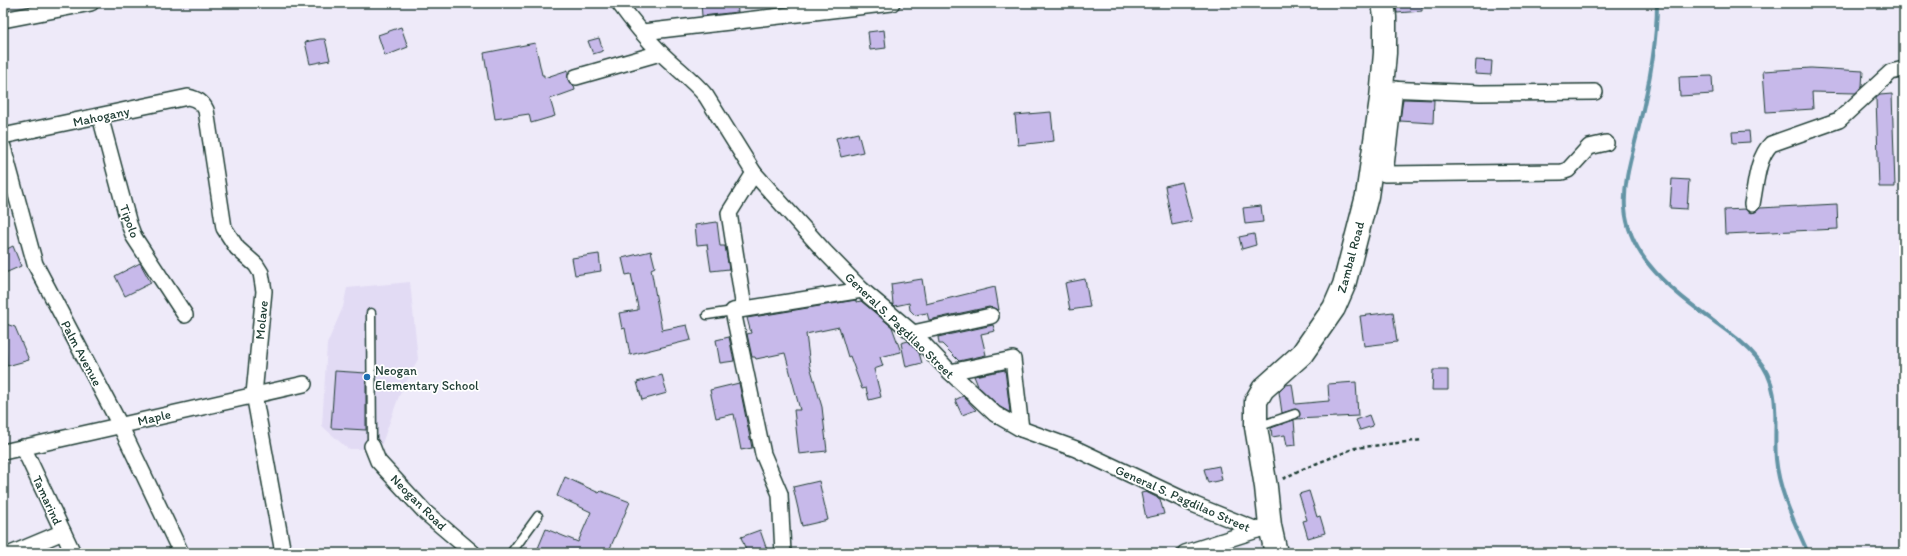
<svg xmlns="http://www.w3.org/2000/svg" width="1907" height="556" viewBox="0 0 1907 556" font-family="Itim,sans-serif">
	<rect width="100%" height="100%" fill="#eeeaf9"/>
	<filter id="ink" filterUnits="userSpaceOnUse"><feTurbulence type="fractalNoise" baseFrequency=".025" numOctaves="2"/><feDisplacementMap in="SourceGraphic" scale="8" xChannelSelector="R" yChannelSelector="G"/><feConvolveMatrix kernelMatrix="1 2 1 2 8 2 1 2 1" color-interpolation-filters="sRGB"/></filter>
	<g filter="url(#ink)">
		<polygon fill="#e2dbf4" points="410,282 418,359 399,396 380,449 348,449 322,426 327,344 343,307 347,288"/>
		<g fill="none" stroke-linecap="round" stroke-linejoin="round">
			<path stroke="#6394a5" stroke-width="4" d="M1657,3C1657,45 1649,86 1639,126C1633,152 1623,181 1625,208C1629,259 1674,292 1712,320C1728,332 1744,342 1757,358C1783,388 1773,424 1776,459C1779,492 1795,523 1808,553"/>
		</g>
		<g fill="#c7b9ea" stroke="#1f3d34">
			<polygon points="701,3 737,3 738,12 702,16"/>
			<polygon points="1396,3 1422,3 1422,11 1397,13"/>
			<polygon points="401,27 408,47 385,56 378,35"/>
			<polygon points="884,30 886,48 870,50 868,32"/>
			<polygon points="599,38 603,51 593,54 588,41"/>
			<polygon points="320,39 325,39 330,60 310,64 305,42"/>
			<polygon points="535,43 542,75 544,75 544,78 568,70 568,80 574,86 575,90 550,99 555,116 531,123 529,114 495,119 484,53"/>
			<polygon points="1476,60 1492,61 1491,75 1475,74"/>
			<polygon points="1811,68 1863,71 1862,86 1856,93 1812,92 1813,109 1766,112 1763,71"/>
			<polygon points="1712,76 1713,94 1680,96 1679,77"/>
			<polygon points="1892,94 1895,187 1879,187 1876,98 1880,95"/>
			<polygon points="1403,99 1434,100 1433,123 1400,121"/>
			<polygon points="1051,112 1054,141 1018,145 1015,115"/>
			<polygon points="1749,131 1750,142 1733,143 1732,132"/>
			<polygon points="858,133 863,152 841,157 836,138"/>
			<polygon points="1672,179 1689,180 1687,209 1670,208"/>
			<polygon points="1182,182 1192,221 1172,225 1165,186"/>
			<polygon points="1837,204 1838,229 1725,234 1724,210 1745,209 1751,213 1755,212 1760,208"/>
			<polygon points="1261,206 1263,222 1245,224 1243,208"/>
			<polygon points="717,222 720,246 725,246 729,269 711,271 707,244 697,245 695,225"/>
			<polygon points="1254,234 1256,245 1242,249 1239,237"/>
			<polygon points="13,246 21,266 3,274 3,251"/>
			<polygon points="651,251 655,267 651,269 662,330 687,325 691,340 630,355 625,328 622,329 619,313 638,310 638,307 631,274 626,275 622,258"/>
			<polygon points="599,254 601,271 575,275 572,258"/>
			<polygon points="140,263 151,283 125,296 115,276"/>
			<polygon points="922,279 926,304 995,287 999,310 989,307 929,320 927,313 915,315 910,310 909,303 895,306 893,304 891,284"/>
			<polygon points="1085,279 1090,307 1070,310 1065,283"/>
			<polygon points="856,300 856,302 861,301 892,327 901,352 880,357 883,366 874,369 881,397 869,400 866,388 862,389 850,356 848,357 839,327 806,334 810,366 822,407 827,451 799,454 794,410 800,410 785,353 756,359 755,357 752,357 747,334 751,333 747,318"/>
			<polygon points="1393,312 1397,342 1364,346 1360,316"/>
			<polygon points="3,323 15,327 29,360 7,366"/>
			<polygon points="993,325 995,331 981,334 986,355 959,361 942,344 939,344 938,337"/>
			<polygon points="729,337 734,361 720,363 716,340"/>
			<polygon points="908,341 919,353 922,363 906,367 901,343"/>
			<polygon points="1005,370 1010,412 1009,412 1000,407 978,386 974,376"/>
			<polygon points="1433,370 1448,370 1448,390 1432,390"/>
			<polygon points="335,371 366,373 366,430 331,428"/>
			<polygon points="662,375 667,393 642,400 637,382"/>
			<polygon points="1356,382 1358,416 1296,419 1300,415 1296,409 1282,413 1279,392 1286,385 1292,384 1295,404 1329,401 1328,384"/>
			<polygon points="739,383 752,448 741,450 734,414 716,418 710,390"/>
			<polygon points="963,396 976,410 962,415 955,400"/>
			<polygon points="1369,415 1373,426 1360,430 1356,420"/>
			<polygon points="1294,420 1296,445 1287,446 1285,435 1272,437 1271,428"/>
			<polygon points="1219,466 1222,480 1208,483 1204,469"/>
			<polygon points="565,477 599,493 601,491 630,502 608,553 536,553 546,529 578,542 591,512 557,496"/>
			<polygon points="819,481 828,520 802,526 793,487"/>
			<polygon points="1309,491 1317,517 1320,516 1325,533 1308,538 1303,521 1307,520 1299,494"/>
			<polygon points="1146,492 1160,499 1164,514 1146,518 1141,493"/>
			<polygon points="760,530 768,553 747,553 741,537"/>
		</g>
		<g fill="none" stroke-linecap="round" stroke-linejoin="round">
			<defs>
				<g id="lane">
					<polyline points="371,313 372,446"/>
					<polyline points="707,315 733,311"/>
					<polyline points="1257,427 1295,414"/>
					<polyline points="511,553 538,516"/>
				</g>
				<g id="street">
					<path d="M619,3C632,21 646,38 661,53C676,68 693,80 706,96L754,173L825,252L862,290L913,333L950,372L995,414L1021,429L1076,449L1195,505L1257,530L1270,526"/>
					<polyline points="3,20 91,3"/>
					<polyline points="643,32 892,3"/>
					<polyline points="576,77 660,53"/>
					<polyline points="1387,89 1480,93 1595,92"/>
					<polyline points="1395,89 1385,174 1562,172 1568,170 1589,147 1606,143"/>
					<polyline points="100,116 129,224 134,237 185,315"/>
					<path d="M3,136L188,97C197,99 202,102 206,110L224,228L237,248L256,265L261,273L264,291L254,394L283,553"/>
					<polyline points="3,147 35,264 120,425 181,553"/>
					<path d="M1752,204C1756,184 1757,158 1771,144L1839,120L1891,72L1904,69"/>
					<polyline points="744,308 729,213 754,173"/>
					<polyline points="913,333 991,316"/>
					<polyline points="950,372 1013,359 1021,429"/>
					<polyline points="372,446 378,461 426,513 473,553"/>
					<polyline points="23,447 73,553"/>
					<polyline points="3,452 304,384"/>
					<polyline points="13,553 63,532"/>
					<polyline points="783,553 780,494 763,454 733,311 862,290"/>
					<polyline points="1185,553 1257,530"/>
				</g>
				<polyline id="secondary" points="1276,553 1270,526 1266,487 1256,427 1256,401 1263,389 1302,354 1334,308 1344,285 1367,196 1381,99 1385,53 1385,17 1383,3"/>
			</defs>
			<use href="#lane" stroke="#1f3d34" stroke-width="11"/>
			<use href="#street" stroke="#1f3d34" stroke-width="18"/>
			<use href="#secondary" stroke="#1f3d34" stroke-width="25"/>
			<polyline stroke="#1f3d34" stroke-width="2.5" stroke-dasharray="4 3" stroke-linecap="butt" points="1283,479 1298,471 1355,448 1423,440"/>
			<use href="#lane" stroke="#fff" stroke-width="8"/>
			<use href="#street" stroke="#fff" stroke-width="15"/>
			<use href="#secondary" stroke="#fff" stroke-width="22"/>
		</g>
	</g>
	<circle fill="#1f6fb2" stroke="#fff" stroke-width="1.5" cx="367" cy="377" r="4"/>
	<g text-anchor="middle" stroke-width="3.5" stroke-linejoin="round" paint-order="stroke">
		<g font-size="13" fill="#1f3d34" stroke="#fff">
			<text transform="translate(101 116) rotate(-12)" y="5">Mahogany</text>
			<text transform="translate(130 221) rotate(70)" y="5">Tipolo</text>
			<text transform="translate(1350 257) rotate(-75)" y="5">Zambal Road</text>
			<text transform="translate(261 320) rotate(-84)" y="5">Molave</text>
			<text transform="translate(900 325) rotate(44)" y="5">General S. Pagdilao Street</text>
			<text transform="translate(82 353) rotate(62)" y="5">Palm Avenue</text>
			<text transform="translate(154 417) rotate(-13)" y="5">Maple</text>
			<text transform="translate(1183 498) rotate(24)" y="5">General S. Pagdilao Street</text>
			<text transform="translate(48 500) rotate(65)" y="5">Tamarind</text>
			<text transform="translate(419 502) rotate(45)" y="5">Neogan Road</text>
		</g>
		<g font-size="13" fill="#1f3d34" stroke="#fff" text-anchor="start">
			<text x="375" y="375">Neogan<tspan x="375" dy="15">Elementary School</tspan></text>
		</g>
	</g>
	<rect width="1907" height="556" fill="none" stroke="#fff" stroke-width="16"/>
	<rect x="8" y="8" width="1891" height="540" fill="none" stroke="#1f3d34" stroke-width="1.5" filter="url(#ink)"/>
</svg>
